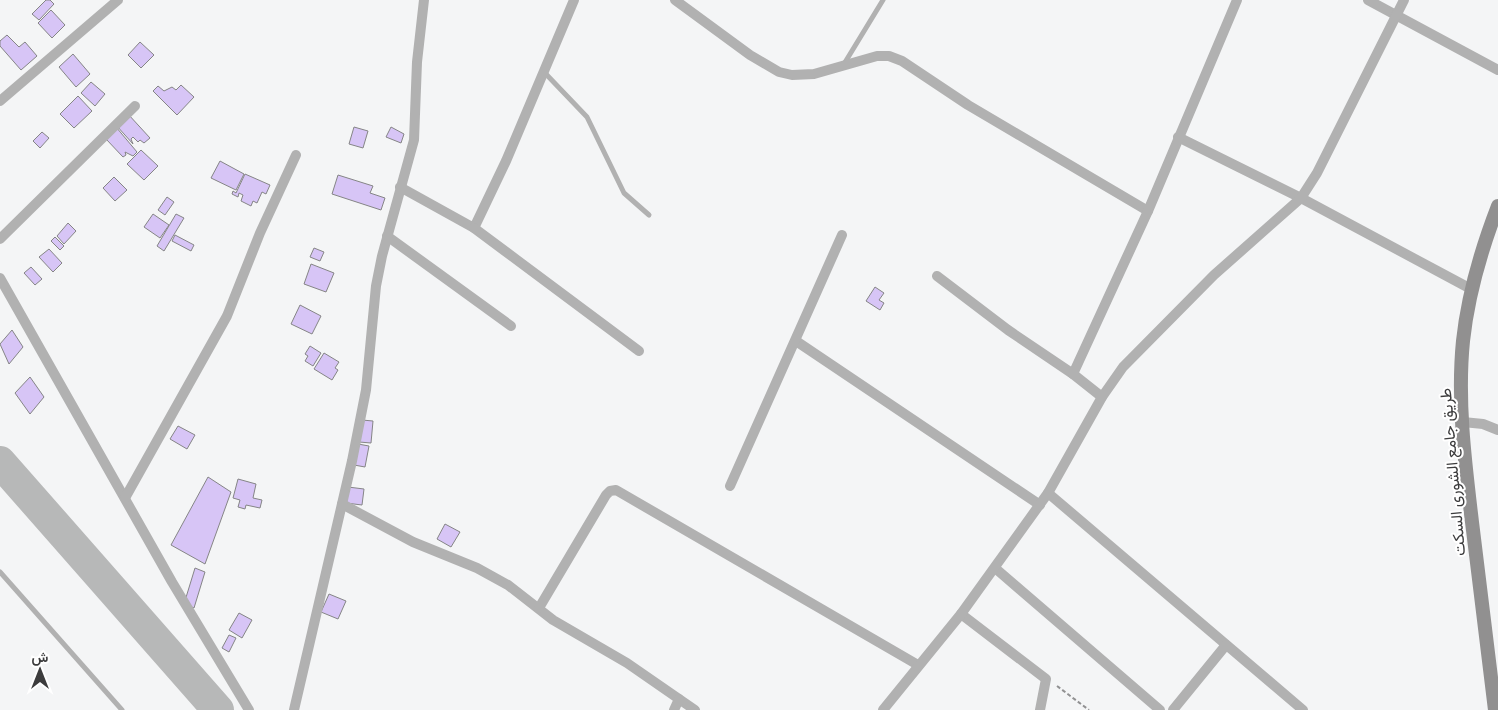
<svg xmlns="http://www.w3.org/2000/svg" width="1498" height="710" viewBox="0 0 1498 710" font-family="'Archivo Narrow',Vazirmatn,sans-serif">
	<rect width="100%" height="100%" fill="#f4f5f6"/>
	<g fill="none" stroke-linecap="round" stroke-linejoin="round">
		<polyline stroke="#b7b8b8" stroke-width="32" points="0,462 218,710"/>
	</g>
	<g fill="#d7c5f6" stroke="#858586">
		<polygon points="46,0 50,0 54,4 39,20 32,14"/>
		<polygon points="51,10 65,25 52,38 38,23"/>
		<polygon points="7,35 19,47 25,42 37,56 21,70 0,46 0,41"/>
		<polygon points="140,42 154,55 141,68 128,55"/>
		<polygon points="73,54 90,74 76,87 59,67"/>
		<polygon points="91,82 105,94 95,106 81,93"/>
		<polygon points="181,85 194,97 177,115 153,91 158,86 164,91 172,87 176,90"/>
		<polygon points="78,96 92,111 74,128 60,114"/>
		<polygon points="128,114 150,138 144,143 140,140 138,142 133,137 131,139 133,144 116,125"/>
		<polygon points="116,127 137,152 133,156 125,152 126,155 123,157 106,139"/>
		<polygon points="354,127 368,131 363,148 349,144"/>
		<polygon points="391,127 404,134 401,143 386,137"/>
		<polygon points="42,132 49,138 40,148 33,141"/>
		<polygon points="141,150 158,166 144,180 127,164"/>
		<polygon points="220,161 244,174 236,190 211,178"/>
		<polygon points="245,174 270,185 266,194 262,192 257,203 253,201 251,206 241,201 243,195 239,193 238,197 232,194 233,191 236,193"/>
		<polygon points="338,175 373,186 370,193 385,198 381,210 332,194"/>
		<polygon points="114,177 127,190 115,201 103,188"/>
		<polygon points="167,197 174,202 165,215 158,210"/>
		<polygon points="153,214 169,225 160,238 144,227"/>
		<polygon points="176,214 184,218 164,251 157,246"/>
		<polygon points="68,223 76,231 64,244 57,236"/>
		<polygon points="175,235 194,245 191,251 172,241"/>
		<polygon points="55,237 64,246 60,250 51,241"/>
		<polygon points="314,248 324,252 320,261 310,257"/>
		<polygon points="49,249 62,263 53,272 39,257"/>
		<polygon points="311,264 334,273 326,292 304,284"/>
		<polygon points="31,267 42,279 35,285 24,273"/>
		<polygon points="875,287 884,293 879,300 884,303 880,310 866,301"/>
		<polygon points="300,305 321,316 312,334 291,324"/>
		<polygon points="12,330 23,347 9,364 0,344"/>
		<polygon points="310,346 321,353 313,366 305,361 308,356 305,354"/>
		<polygon points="324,353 339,362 335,368 338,370 332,380 314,369"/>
		<polygon points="30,377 44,397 30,414 15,393"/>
		<polygon points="362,420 373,421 371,443 359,442"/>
		<polygon points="178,426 195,435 187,449 170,439"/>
		<polygon points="358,444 369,446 365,467 354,465"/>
		<polygon points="208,477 231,492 205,564 171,545"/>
		<polygon points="238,479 256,484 253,498 262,500 260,508 246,505 245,509 238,507 240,500 233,498"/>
		<polygon points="348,487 364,489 362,505 346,503"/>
		<polygon points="445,524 460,532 451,547 437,539"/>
		<polygon points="195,568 205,572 194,608 184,604"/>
		<polygon points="329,594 346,601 338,619 321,612"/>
		<polygon points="239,613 252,620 242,638 229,630"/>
		<polygon points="229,635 236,638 229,652 222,648"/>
	</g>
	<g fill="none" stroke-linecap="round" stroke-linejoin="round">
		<polyline stroke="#919192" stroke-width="2" stroke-dasharray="4 2.5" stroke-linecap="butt" points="1057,686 1089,710"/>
		<g stroke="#b1b1b1" stroke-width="5">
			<polyline points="844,64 883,0"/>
			<polyline points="544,72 587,117 624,193 649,215"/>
			<polyline points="0,572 122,710"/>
		</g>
		<g stroke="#b1b1b1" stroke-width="10">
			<polyline points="675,0 750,55 779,72 792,75 814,74 877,56 889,56 902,61 968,105 1148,211"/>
			<polyline points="1368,0 1498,70"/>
			<polyline points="0,101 118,0"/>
			<polyline points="1178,137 1301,198 1471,289"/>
			<polyline points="400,187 474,228 506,161 574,0"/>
			<polyline points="474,228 639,351"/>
			<polyline points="387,236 511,326"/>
			<polyline points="0,239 135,106"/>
			<polyline points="937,276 1008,330 1073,374"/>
			<polyline points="0,278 172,582 249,710"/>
			<polyline points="796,341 1040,505"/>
			<polyline points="1102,397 1073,374 1148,211 1237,0"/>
			<polyline points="1463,422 1483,424 1498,430"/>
			<polyline points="730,486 842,235"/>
			<polyline points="1048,493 1303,710"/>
			<polyline points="125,498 227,316 260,233 296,155"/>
			<polyline points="342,504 413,542 477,568 508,585 553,620 627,663 695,710"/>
			<polyline points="995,568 1160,710"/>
			<polyline points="539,608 606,495 610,491 616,490 918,665"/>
			<polyline points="961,614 1046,679 1040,710"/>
			<polyline points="294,710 352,461 366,390 376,286 382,256 414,140 417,62 424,0"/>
			<polyline points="674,710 679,699"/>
			<polyline points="883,710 961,614 1048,493 1102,397 1123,367 1214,275 1301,198 1317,173 1404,0"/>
			<polyline points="1173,710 1226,645"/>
		</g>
		<path stroke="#919090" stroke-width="14" d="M1495,710C1487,647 1480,585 1472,522C1465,463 1457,401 1463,341C1468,294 1481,250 1498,206"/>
	</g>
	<g text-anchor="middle" stroke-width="4" stroke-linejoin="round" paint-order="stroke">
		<g font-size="16" fill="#3c3c3d" stroke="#fff">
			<text transform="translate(1452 472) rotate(-95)" y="6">طريق جامع الشورى السكت</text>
		</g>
	</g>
	<g transform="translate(40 670)" stroke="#ffffff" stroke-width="4" paint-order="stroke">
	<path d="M0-4L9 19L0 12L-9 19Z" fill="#3c3c3d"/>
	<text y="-8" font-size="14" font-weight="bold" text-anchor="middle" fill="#3c3c3d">ش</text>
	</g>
</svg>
